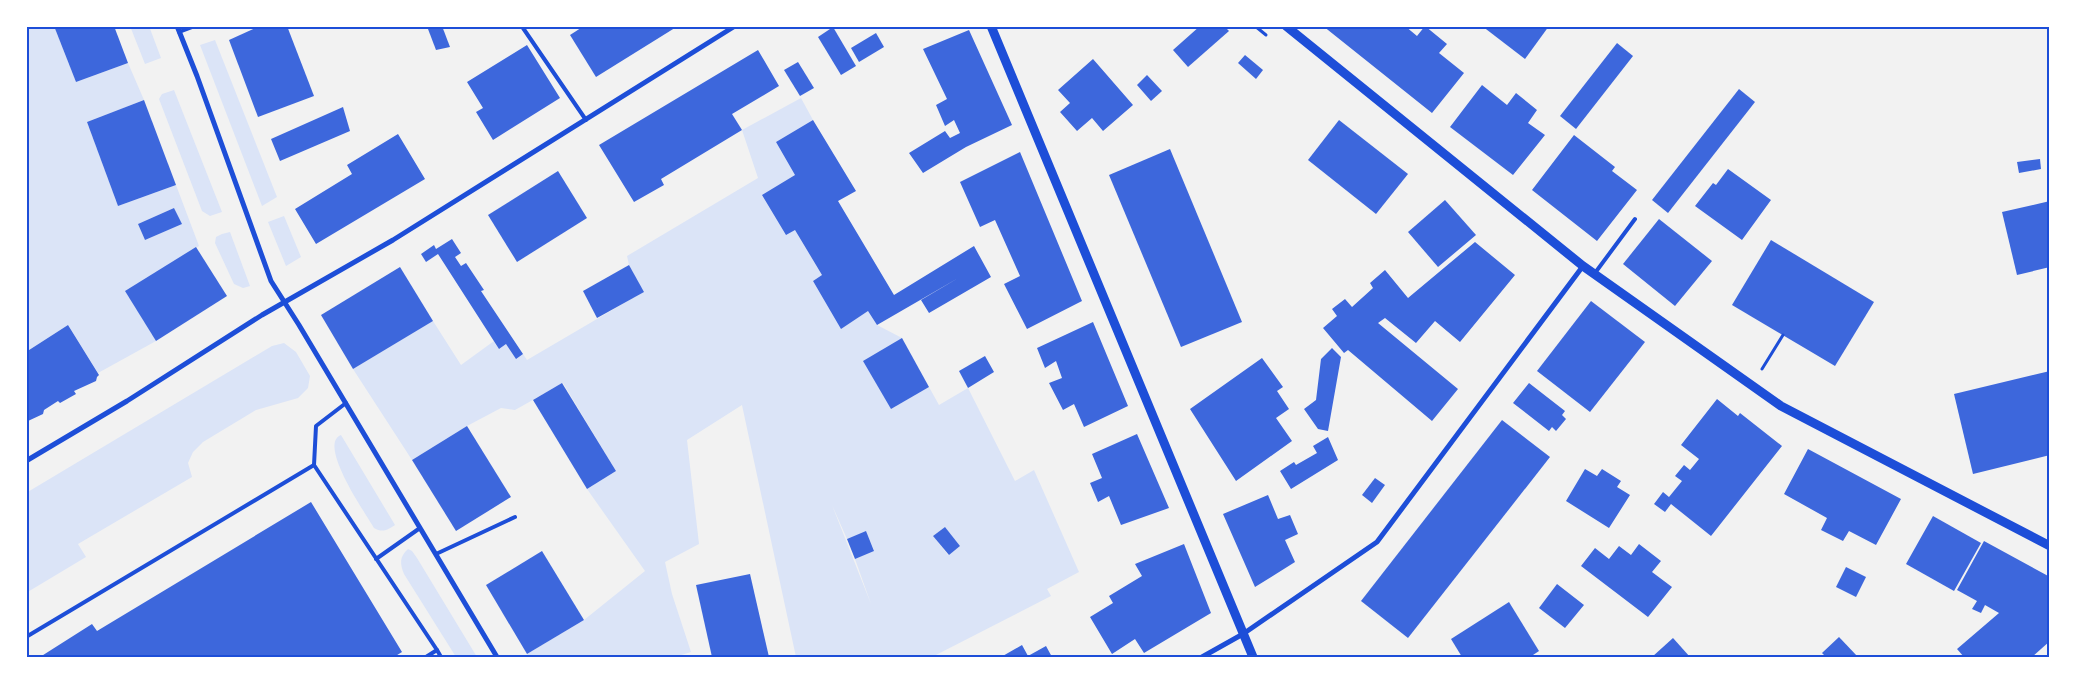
<svg xmlns="http://www.w3.org/2000/svg" width="2076" height="683" viewBox="0 0 2076 683" font-family="Inter,sans-serif">
	<rect width="100%" height="100%" fill="#f2f2f2"/>
	<g fill="#dbe4f7" fill-rule="evenodd">
		<path d="M26,26H54L76,82L128,63L144,100L87,122L118,206L176,185L199,246L126,291L156,341L98,373L68,325L26,352ZM174,208L181,224L145,240L138,224Z"/>
		<polygon points="130,26 149,26 161,58 145,64"/>
		<polygon points="215,40 277,197 262,206 200,45"/>
		<polygon points="174,90 222,212 210,216 202,211 159,99 162,94"/>
		<path d="M801,98L813,120L776,142L795,175L763,195L795,230L822,275L813,281L841,328L868,311L877,325L902,338L891,409L929,387L939,405L968,388L1015,481L1034,470L1079,572L1047,589L1051,596L932,657H796L742,405L687,440L699,544L665,562L672,594L691,652L675,657H529L527,654L584,620L645,571L587,489L616,471L563,383L515,410L501,408L467,426L412,460L353,369L433,321L461,365L494,341L499,349L506,344L523,354L527,360L643,292L629,265L627,256L758,178L742,130ZM832,505L847,539L866,532L874,550L855,559L871,604ZM945,527L960,546L948,555L933,536Z"/>
		<polygon points="284,216 301,257 286,266 268,222"/>
		<polygon points="230,232 250,286 243,288 234,284 215,243 216,237 222,234"/>
		<polygon points="284,343 296,352 310,376 308,388 298,398 256,410 203,442 193,452 188,463 192,477 78,544 86,557 26,593 26,493 272,346"/>
		<path d="M341,435L395,525C387,530 383,533 374,528C366,514 317,444 341,435Z"/>
		<path d="M408,549L412,551L417,558L477,657H456L404,574C400,564 399,557 408,549Z"/>
	</g>
	<g fill="#3d67dc">
		<polygon points="54,26 114,26 128,63 76,82"/>
		<polygon points="260,26 287,26 314,96 258,117 229,40"/>
		<polygon points="438,26 442,26 450,47 436,50 428,29"/>
		<polygon points="584,26 678,26 596,77 570,35"/>
		<polygon points="1200,26 1224,26 1229,31 1188,67 1173,50"/>
		<polygon points="1323,26 1405,26 1417,36 1425,26 1447,44 1439,53 1464,73 1432,113"/>
		<polygon points="1482,26 1549,26 1525,59"/>
		<polygon points="833,27 856,66 841,75 818,37"/>
		<polygon points="969,30 1012,125 966,147 923,173 909,153 945,131 950,138 960,133 954,120 945,126 936,105 947,99 923,49"/>
		<polygon points="876,33 884,47 859,62 851,48"/>
		<polygon points="1617,43 1633,56 1576,129 1560,116"/>
		<polygon points="527,45 560,98 493,140 476,112 483,108 467,82"/>
		<polygon points="758,50 779,86 732,114 742,130 661,179 664,185 634,202 599,145"/>
		<polygon points="1245,55 1263,70 1256,79 1238,63"/>
		<polygon points="1093,59 1133,105 1103,131 1092,118 1077,131 1060,112 1070,103 1058,90"/>
		<polygon points="798,62 814,88 800,96 784,70"/>
		<polygon points="1147,75 1162,91 1151,101 1137,85"/>
		<polygon points="1482,85 1507,105 1516,93 1537,110 1528,123 1545,135 1513,175 1450,127"/>
		<polygon points="1739,89 1755,102 1668,213 1652,200"/>
		<polygon points="144,100 176,185 118,206 87,122"/>
		<polygon points="343,107 350,131 280,161 271,139"/>
		<polygon points="813,120 856,191 838,201 894,295 974,246 991,277 929,313 921,300 960,277 877,325 868,311 841,329 813,281 822,275 795,230 786,235 762,195 795,175 776,142"/>
		<polygon points="1339,120 1408,174 1376,214 1308,160"/>
		<polygon points="398,134 425,179 316,244 295,209 352,174 347,165"/>
		<polygon points="1574,135 1615,167 1612,171 1637,190 1597,241 1532,190"/>
		<polygon points="1170,149 1242,322 1181,347 1109,175"/>
		<polygon points="1020,152 1082,301 1027,329 1004,284 1020,276 995,220 980,227 960,182"/>
		<polygon points="2040,159 2041,169 2019,173 2017,162"/>
		<polygon points="1728,169 1771,200 1742,240 1695,206 1713,183 1716,185"/>
		<polygon points="558,171 587,218 517,262 488,215"/>
		<polygon points="1445,200 1476,235 1438,267 1408,232"/>
		<polygon points="2050,201 2050,267 2017,275 2002,212"/>
		<polygon points="174,208 182,224 145,240 138,224"/>
		<polygon points="1659,219 1712,261 1675,306 1623,264"/>
		<polygon points="452,239 461,253 455,257 461,266 466,263 484,290 481,291 523,354 516,359 506,344 499,349 438,254 426,262 421,254 434,245 436,249"/>
		<polygon points="1771,240 1874,302 1835,366 1732,305"/>
		<polygon points="1475,242 1515,275 1460,342 1435,321 1416,343 1385,318 1378,323 1458,389 1432,421 1348,350 1344,353 1323,328 1337,316 1332,309 1345,299 1352,307 1373,288 1370,283 1385,270 1408,298"/>
		<polygon points="196,247 227,296 156,341 125,291"/>
		<polygon points="629,265 644,292 597,318 583,291"/>
		<polygon points="400,267 433,321 353,369 321,315"/>
		<polygon points="1591,301 1645,342 1590,412 1537,371"/>
		<polygon points="1093,322 1128,406 1084,427 1074,404 1063,410 1049,383 1062,378 1056,361 1045,368 1037,348"/>
		<polygon points="68,325 99,375 97,377 96,381 74,391 76,394 60,403 58,401 44,410 43,414 28,421 26,352"/>
		<polygon points="902,338 929,387 891,409 863,361"/>
		<polygon points="1332,348 1341,357 1328,431 1318,429 1304,409 1316,400 1321,359"/>
		<polygon points="985,356 994,372 968,388 959,371"/>
		<polygon points="1262,358 1283,387 1277,391 1289,409 1276,418 1292,441 1236,481 1190,409"/>
		<polygon points="2050,371 2050,455 1973,474 1954,394"/>
		<polygon points="562,383 616,471 587,489 533,400"/>
		<polygon points="1529,383 1565,411 1562,415 1566,419 1556,431 1552,427 1549,431 1513,403"/>
		<polygon points="1717,399 1738,416 1740,413 1782,446 1711,536 1671,504 1665,512 1654,504 1663,492 1669,497 1682,481 1675,476 1684,465 1690,470 1699,459 1681,445"/>
		<polygon points="1502,420 1550,457 1408,638 1361,601"/>
		<polygon points="467,426 511,497 456,531 412,460"/>
		<polygon points="1137,434 1169,508 1121,525 1109,496 1098,502 1090,483 1102,478 1092,454"/>
		<polygon points="1328,437 1338,460 1291,489 1280,471 1294,462 1296,465 1317,453 1313,446"/>
		<polygon points="1808,449 1901,499 1876,545 1849,531 1843,541 1821,530 1827,518 1784,494"/>
		<polygon points="1585,469 1597,476 1602,469 1621,481 1617,487 1630,495 1609,528 1566,501"/>
		<polygon points="1375,478 1385,485 1372,503 1362,495"/>
		<polygon points="1268,495 1278,519 1290,515 1298,534 1285,540 1295,562 1255,587 1223,514"/>
		<polygon points="311,502 402,652 394,657 40,657 92,624 97,631"/>
		<polygon points="1933,516 1981,543 1954,591 1906,564"/>
		<polygon points="945,527 960,546 949,555 933,536"/>
		<polygon points="866,531 874,551 855,559 847,539"/>
		<polygon points="1984,541 2050,577 2050,641 2032,657 1964,657 1957,649 1999,613 1985,605 1981,613 1972,609 1977,601 1957,590"/>
		<polygon points="1184,544 1211,613 1144,653 1135,639 1112,654 1090,617 1113,603 1109,596 1142,576 1135,564"/>
		<polygon points="1639,544 1661,561 1652,572 1672,587 1648,617 1581,566 1595,548 1609,559 1619,546 1631,555"/>
		<polygon points="542,551 584,620 527,654 486,585"/>
		<polygon points="1846,567 1866,577 1856,597 1836,587"/>
		<polygon points="750,574 769,657 712,657 696,585"/>
		<polygon points="1557,584 1584,605 1565,628 1539,608"/>
		<polygon points="1509,602 1539,651 1530,657 1462,657 1451,639"/>
		<polygon points="1839,637 1858,657 1826,657 1822,653"/>
		<polygon points="1673,638 1690,657 1652,657"/>
		<polygon points="1022,645 1028,656 1046,646 1052,657 1001,657"/>
	</g>
	<g fill="none" stroke-linecap="round" stroke-linejoin="round">
		<g stroke="#1d4ed8" stroke-width="3">
			<polyline points="1255,26 1266,35"/>
			<polyline points="1762,369 1783,335"/>
		</g>
		<g stroke="#1d4ed8" stroke-width="4">
			<polyline points="523,28 586,120"/>
			<polyline points="179,32 195,26"/>
			<polyline points="1595,273 1635,219"/>
			<polyline points="346,403 316,426 314,465 437,650 426,657"/>
			<polyline points="436,554 515,517"/>
			<polyline points="376,559 420,528"/>
			<polyline points="26,637 314,465"/>
			<polyline points="437,650 441,657"/>
		</g>
		<g stroke="#1d4ed8" stroke-width="5">
			<polyline points="177,26 197,76 271,281 299,325 497,657"/>
			<polyline points="26,461 127,401 262,315 393,240 735,26"/>
			<polyline points="1202,657 1243,634 1377,542 1583,266"/>
		</g>
		<g stroke="#1d4ed8" stroke-width="9">
			<polyline points="991,26 1253,657"/>
			<polyline points="1286,26 1583,266 1781,406 2050,546"/>
		</g>
	</g>
	<rect width="2076" height="683" fill="none" stroke="#ffffff" stroke-width="55"/>
	<rect x="28" y="28" width="2020" height="628" fill="none" stroke="#1d4ed8" stroke-width="2"/>
</svg>
